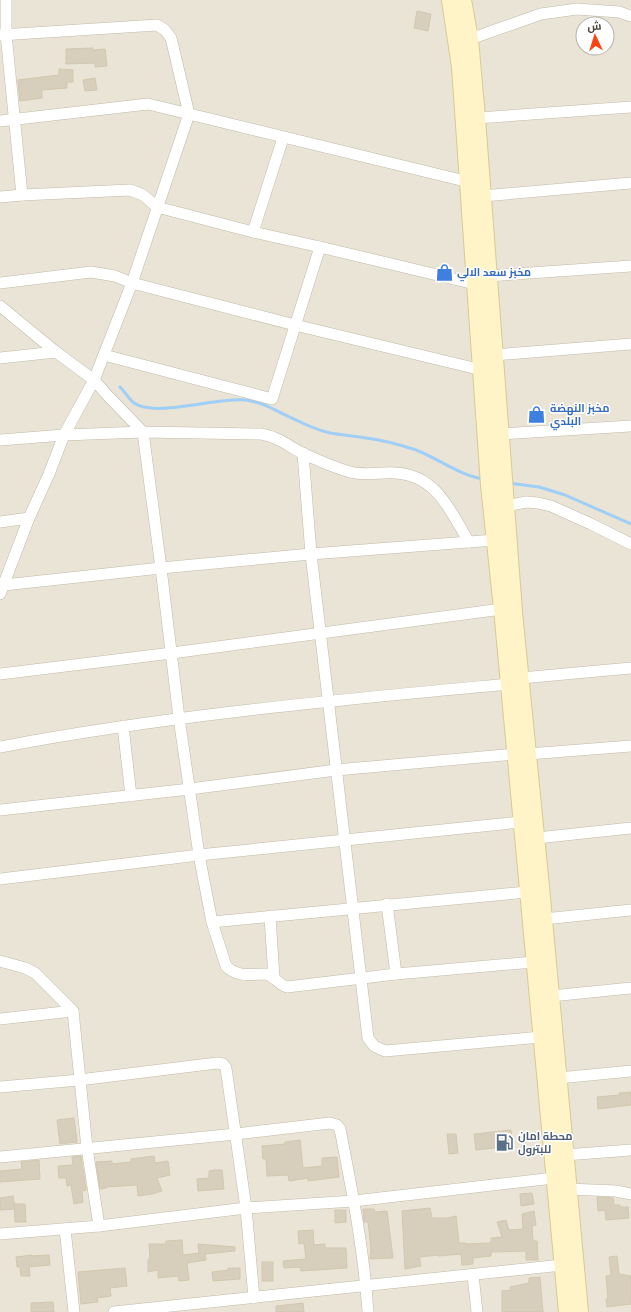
<svg xmlns="http://www.w3.org/2000/svg" width="631" height="1312" viewBox="0 0 631 1312" font-family="'Golos Text',Cairo,sans-serif">
	<rect width="100%" height="100%" fill="#f5f2e7"/>
	<path fill="#e9e4d5" fill-rule="evenodd" d="M0,0H631V1312H0ZM583,24H607V48H583Z"/>
	<g fill="none" stroke-linecap="round" stroke-linejoin="round">
		<g stroke="#9fcef6" stroke-width="3">
			<path d="M120,387C125,392 129,399 134,403C156,418 217,397 245,400C264,402 279,413 296,420C306,425 318,430 330,433C342,435 354,436 366,438C382,440 401,445 416,450C439,459 459,475 483,479"/>
			<polyline points="508,483 539,487 565,495 631,524"/>
		</g>
	</g>
	<g fill="#d8cebc" stroke="#d3c7ae">
		<polygon points="417,11 431,14 428,31 414,28"/>
		<polygon points="93,48 93,50 105,49 107,66 95,67 95,63 66,64 66,49"/>
		<polygon points="59,69 73,70 73,82 67,82 67,88 42,90 42,98 20,101 18,80 59,75"/>
		<polygon points="95,78 97,90 85,91 83,80"/>
		<polygon points="631,1092 631,1105 598,1109 597,1097 620,1095 619,1093"/>
		<polygon points="74,1118 77,1142 60,1144 57,1120"/>
		<polygon points="511,1130 512,1146 476,1150 474,1134"/>
		<polygon points="447,1134 456,1134 458,1153 449,1154"/>
		<polygon points="300,1140 303,1168 322,1166 322,1158 337,1157 339,1177 308,1181 308,1178 289,1181 288,1175 267,1176 266,1159 263,1159 262,1146 285,1144 285,1142"/>
		<polygon points="81,1156 86,1190 82,1191 83,1202 74,1204 71,1185 67,1186 66,1178 59,1178 58,1166 73,1165 72,1157"/>
		<polygon points="154,1156 155,1163 168,1161 170,1175 157,1178 162,1191 152,1194 138,1196 137,1185 106,1187 106,1188 100,1189 96,1162 112,1161 112,1164 131,1162 131,1159"/>
		<polygon points="39,1160 40,1179 0,1182 0,1171 22,1169 21,1162"/>
		<polygon points="215,1170 222,1170 224,1189 198,1191 197,1179 209,1178 209,1171"/>
		<polygon points="532,1193 534,1204 521,1206 520,1194"/>
		<polygon points="13,1196 15,1209 0,1210 0,1198"/>
		<polygon points="597,1197 613,1198 614,1205 620,1205 620,1207 628,1207 629,1218 606,1220 605,1210 598,1211"/>
		<polygon points="14,1204 25,1204 26,1222 15,1222"/>
		<polygon points="430,1208 432,1218 448,1218 456,1216 459,1243 466,1243 466,1244 491,1243 491,1238 502,1237 497,1222 506,1220 509,1230 523,1229 522,1214 534,1211 536,1225 532,1226 533,1241 537,1241 538,1260 526,1260 526,1251 491,1252 491,1256 473,1258 473,1264 462,1265 461,1254 438,1256 438,1255 419,1257 421,1266 405,1269 402,1211"/>
		<polygon points="363,1209 374,1209 375,1212 387,1211 393,1258 370,1259 371,1248 368,1222 364,1222"/>
		<polygon points="335,1210 346,1210 346,1222 335,1223"/>
		<polygon points="313,1230 314,1245 325,1244 325,1248 346,1248 347,1268 301,1271 300,1267 284,1268 283,1261 306,1259 304,1243 299,1244 298,1231"/>
		<polygon points="182,1240 183,1255 199,1253 198,1244 235,1247 235,1251 205,1254 206,1260 187,1263 189,1280 179,1281 178,1276 158,1278 158,1270 148,1272 148,1259 150,1259 149,1244 166,1244 166,1241"/>
		<polygon points="32,1255 32,1256 49,1255 50,1265 29,1267 30,1276 21,1276 20,1267 17,1267 16,1257"/>
		<polygon points="617,1256 619,1274 631,1276 631,1304 607,1307 606,1299 608,1299 606,1276 611,1275 609,1257"/>
		<rect x="262" y="1262" width="11" height="19"/>
		<polygon points="125,1268 127,1286 110,1288 111,1296 97,1298 98,1302 81,1304 78,1272"/>
		<polygon points="228,1268 240,1268 240,1279 213,1281 212,1272 228,1270"/>
		<polygon points="540,1277 543,1312 502,1312 502,1291 511,1290 510,1287 529,1283 529,1278"/>
		<polygon points="53,1302 54,1312 31,1312 31,1303"/>
		<polygon points="303,1303 304,1312 276,1312 276,1306"/>
	</g>
	<g fill="none" stroke-linecap="round" stroke-linejoin="round">
		<defs>
			<g id="street">
				<polyline points="6,0 6,34 22,195"/>
				<polyline points="0,35 157,25 165,30 171,38 189,114 132,283 94,380 64,435 49,474 29,518 0,594"/>
				<polyline points="470,39 541,14 577,9 619,12 631,16"/>
				<polyline points="477,118 631,107"/>
				<polyline points="0,121 148,104 469,182"/>
				<polyline points="483,196 631,183"/>
				<polyline points="0,197 22,195 130,190 143,195 157,207 253,232 320,247 475,284"/>
				<polyline points="253,232 283,138"/>
				<polyline points="488,276 631,266"/>
				<polyline points="0,283 91,272 115,276 132,283 295,325 482,370"/>
				<path d="M0,306L56,352L94,380L108,396L143,432L261,434C278,437 287,445 302,453C315,459 336,468 350,472C364,476 381,472 395,473C437,475 450,511 469,542"/>
				<polyline points="104,355 272,399 320,247"/>
				<polyline points="494,355 631,344"/>
				<polyline points="0,358 56,352"/>
				<polyline points="500,434 631,426"/>
				<path d="M0,440L64,435L143,432L161,568L179,718L199,855L212,922L226,966C238,978 251,974 267,974C275,977 279,985 287,987L396,974L534,962"/>
				<polyline points="303,453 311,554 368,1038 374,1046 385,1051 541,1037"/>
				<polyline points="506,506 526,502 538,503 551,506 591,524 631,544"/>
				<polyline points="0,522 29,518"/>
				<polyline points="4,585 161,568 311,554 495,540"/>
				<polyline points="0,674 172,653 502,609"/>
				<polyline points="521,678 631,668"/>
				<polyline points="123,726 131,796"/>
				<path d="M0,747C168,715 339,700 509,684"/>
				<polyline points="528,754 631,746"/>
				<polyline points="0,810 190,789 336,770 515,754"/>
				<polyline points="537,838 631,828"/>
				<polyline points="0,879 199,855 521,822"/>
				<polyline points="387,904 396,974"/>
				<polyline points="270,916 274,978"/>
				<polyline points="544,919 631,910"/>
				<polyline points="212,922 527,892"/>
				<polyline points="0,961 25,968 35,973 73,1011 87,1148 99,1226"/>
				<polyline points="551,996 631,988"/>
				<polyline points="0,1019 73,1011"/>
				<polyline points="559,1078 631,1071"/>
				<polyline points="0,1087 79,1080 217,1063 223,1064 226,1068 246,1208 254,1298"/>
				<polyline points="565,1155 631,1150"/>
				<path d="M0,1157L236,1134L330,1123L337,1125L340,1129C352,1190 364,1251 368,1312"/>
				<polyline points="568,1189 616,1191 631,1194"/>
				<polyline points="65,1229 74,1312"/>
				<polyline points="0,1234 99,1226 246,1208 354,1201 554,1178"/>
				<polyline points="473,1275 477,1312"/>
				<polyline points="114,1312 562,1265"/>
			</g>
			<g id="secondary">
				<polyline points="450,0 460,67 489,485 502,609 567,1312"/>
				<polyline points="463,0 470,39 477,118 514,612 541,887 580,1312"/>
			</g>
		</defs>
		<use href="#street" stroke="#c1baa9" stroke-width="12"/>
		<use href="#secondary" stroke="#d9ca94" stroke-width="18"/>
		<use href="#street" stroke="#fff" stroke-width="11"/>
		<use href="#secondary" stroke="#fff4c7" stroke-width="16"/>
	</g>
	<defs>
		<symbol id="shop-bare" viewBox="-9 -9 18 18"><path d="M-5-2.5h2.3a2.7 3.5 0 0 1 5.4 0H5L5.5 6h-11ZM-1.5-2.5h3a1.5 2.3 0 0 0-3 0Z" fill="#3f7fe0" stroke="#fff" stroke-width="2.5" paint-order="stroke"/></symbol>
		<symbol id="fuel-bare" viewBox="-9 -9 18 18"><path d="M-5.5-6h7V0h2V4h1.3V-2.5L3-4.5l.8-.8L6-3V5H2.5V1h-1V6h-7ZM-4.2-4.7v3.2H.2V-4.7Z" fill="#5c6f8a" stroke="#fff" stroke-width="2.5" paint-order="stroke"/></symbol>
	</defs>
	<g fill-rule="evenodd">
		<use href="#shop-bare" x="432" y="260" width="25" height="25"/>
		<use href="#shop-bare" x="524" y="402" width="25" height="25"/>
		<use href="#fuel-bare" x="492" y="1130" width="25" height="25"/>
	</g>
	<g text-anchor="middle" stroke-width="3" stroke-linejoin="round" paint-order="stroke">
		<g font-size="11" font-weight="bold" fill="#366cbe" stroke="#fff" text-anchor="start">
			<text x="457" y="276">مخبز سعد الالي</text>
			<text x="550" y="412">مخبز النهضة<tspan x="550" dy="13">البلدي</tspan></text>
		</g>
		<g font-size="11" font-weight="bold" fill="#4e5e75" stroke="#fff" text-anchor="start">
			<text x="518" y="1140">محطة امان<tspan x="518" dy="13">للبترول</tspan></text>
		</g>
	</g>
	<g transform="translate(595 36) rotate(356)"><circle r="19" fill="#ffffff" stroke="#b6b3af"/>
	<path d="M0-3L7 15L0 10L-7 15Z" fill="#ff4414"/>
	<text y="-6" font-size="11" font-weight="bold" text-anchor="middle" fill="#494236">ش</text>
	</g>
</svg>
